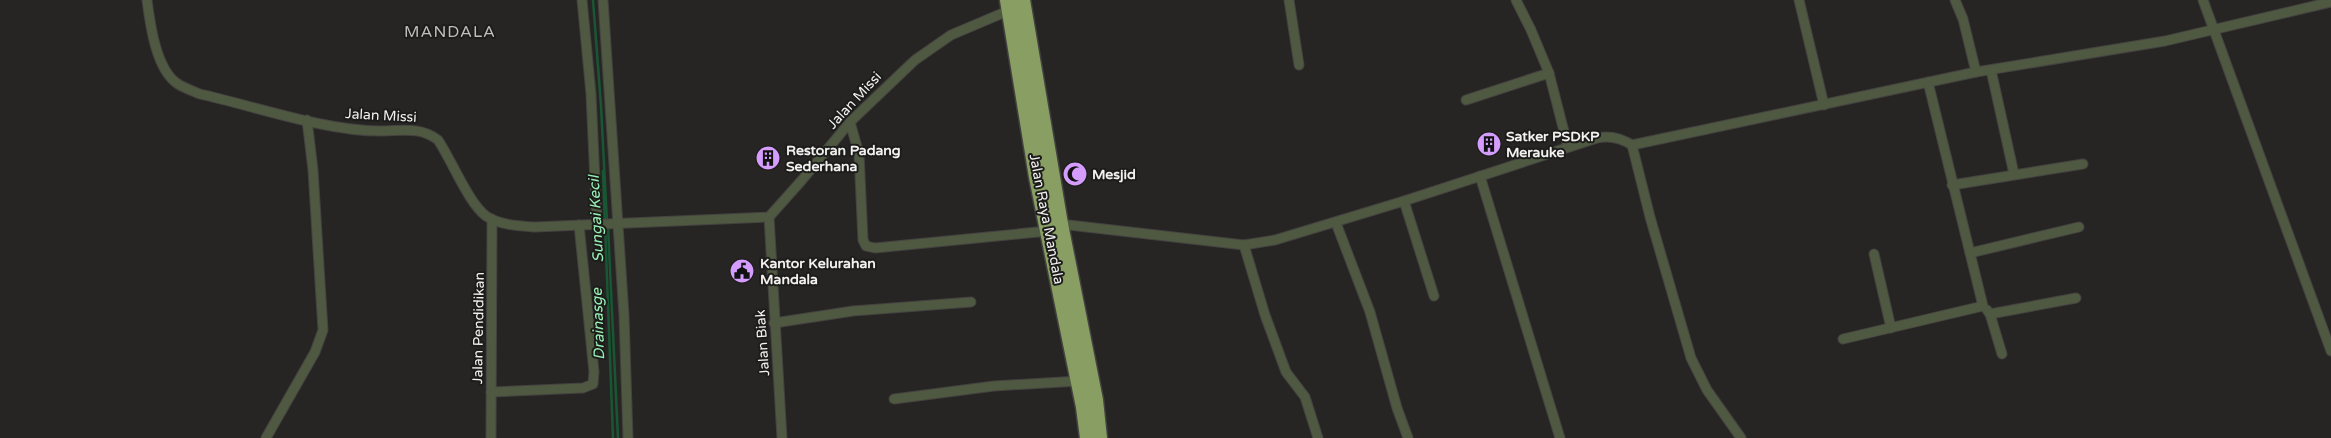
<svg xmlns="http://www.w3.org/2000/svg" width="2331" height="438" viewBox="0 0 2331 438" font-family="'Varela Round',sans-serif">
	<rect width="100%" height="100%" fill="#262523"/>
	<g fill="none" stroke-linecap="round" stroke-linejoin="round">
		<g stroke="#195734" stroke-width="2.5">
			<polyline points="593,0 601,106 607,222"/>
			<polyline points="603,171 613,438"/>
			<polyline points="608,227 618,438"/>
		</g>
		<defs>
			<g id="street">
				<path d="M147,0C150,24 156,70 178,84C184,88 193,91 200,94C254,106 325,131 380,131C401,131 420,126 438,140C451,159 469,204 486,216C499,225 519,226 535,227L769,217L802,180L850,122L915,60L951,35L1010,10"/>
				<polyline points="582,0 591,94 597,225"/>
				<polyline points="603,0 624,315 628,438"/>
				<polyline points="1289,0 1299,65"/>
				<polyline points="1516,0 1531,30 1549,73 1568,147"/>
				<polyline points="1799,0 1824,105"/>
				<polyline points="1955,0 1963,19 1976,72"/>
				<polyline points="2203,0 2331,351"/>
				<polyline points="1991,70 2014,174"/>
				<polyline points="1466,100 1549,73"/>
				<polyline points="850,122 859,154 863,240 866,246 875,248 1048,231"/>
				<polyline points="1632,145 1976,72 2165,41 2331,2"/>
				<polyline points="1480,176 1560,438"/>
				<polyline points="1952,185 2083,164"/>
				<polyline points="1404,201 1434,296"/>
				<polyline points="769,217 782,438"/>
				<polyline points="1336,223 1370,312 1397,408 1408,438"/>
				<path d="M1060,224L1244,245L1275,240L1404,201L1597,138C1610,135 1621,138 1632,145L1650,217L1691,358L1707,390L1741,438"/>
				<polyline points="1244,245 1265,315 1286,372 1305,397 1318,438"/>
				<polyline points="1970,253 2079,227"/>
				<polyline points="1874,254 1891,328"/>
				<polyline points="1987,310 1990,314 2002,354"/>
				<polyline points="1990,314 2076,298"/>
				<polyline points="774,323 853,311 971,302"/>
				<polyline points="1843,339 1983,306 1928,82"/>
				<polyline points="491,392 583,388 593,384 594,372 579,225"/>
				<polyline points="894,399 994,386 1079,381"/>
				<polyline points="266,438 315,352 323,330 313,170 307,120"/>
				<polyline points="491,438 492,219"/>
			</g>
			<g id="highway">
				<polyline points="1008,0 1037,177 1084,407 1088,438"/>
				<polyline points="1022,0 1060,224 1095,400 1099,438"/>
			</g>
		</defs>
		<use href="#street" stroke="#434240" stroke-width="11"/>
		<use href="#highway" stroke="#434240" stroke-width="19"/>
		<use href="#street" stroke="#4f5840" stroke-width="9"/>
		<use href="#highway" stroke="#889e62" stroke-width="16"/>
	</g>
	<defs>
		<symbol id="building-disc" viewBox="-11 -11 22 22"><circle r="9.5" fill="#d49cfc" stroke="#1c1c1a"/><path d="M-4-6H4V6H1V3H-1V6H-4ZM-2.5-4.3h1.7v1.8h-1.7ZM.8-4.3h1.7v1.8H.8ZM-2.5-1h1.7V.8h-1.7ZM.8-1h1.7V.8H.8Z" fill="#111"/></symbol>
		<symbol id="mosque-disc" viewBox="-11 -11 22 22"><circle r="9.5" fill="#d49cfc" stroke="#1c1c1a"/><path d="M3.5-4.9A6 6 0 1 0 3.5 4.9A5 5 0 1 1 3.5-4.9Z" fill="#111"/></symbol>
		<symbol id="civic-disc" viewBox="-11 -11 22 22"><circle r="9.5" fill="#d49cfc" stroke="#1c1c1a"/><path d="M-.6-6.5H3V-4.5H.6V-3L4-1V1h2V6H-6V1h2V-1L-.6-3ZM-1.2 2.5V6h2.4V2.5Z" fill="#111"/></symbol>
	</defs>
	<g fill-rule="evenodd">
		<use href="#building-disc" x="1475" y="130" width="28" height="28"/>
		<use href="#building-disc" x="754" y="144" width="28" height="28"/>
		<use href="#mosque-disc" x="1061" y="160" width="28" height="28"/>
		<use href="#civic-disc" x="728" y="257" width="28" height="28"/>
	</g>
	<g text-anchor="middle" stroke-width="4" stroke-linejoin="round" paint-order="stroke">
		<g font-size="14" fill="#f2f1f0" stroke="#1c1c1a">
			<text transform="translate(854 100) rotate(-47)" y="5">Jalan Missi</text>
			<text transform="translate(381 115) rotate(3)" y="5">Jalan Missi</text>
			<text transform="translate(1047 219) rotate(79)" y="5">Jalan Raya Mandala</text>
			<text transform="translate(478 328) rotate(-89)" y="5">Jalan Pendidikan</text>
			<text transform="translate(762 343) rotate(-94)" y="5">Jalan Biak</text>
		</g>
		<g font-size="14" font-weight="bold" fill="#f2f1f0" stroke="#1c1c1a" text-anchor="start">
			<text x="1506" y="141">Satker PSDKP<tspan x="1506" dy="16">Merauke</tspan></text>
			<text x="786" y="155">Restoran Padang<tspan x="786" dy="16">Sederhana</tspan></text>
			<text x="1092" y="179">Mesjid</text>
			<text x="760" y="268">Kantor Kelurahan<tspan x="760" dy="16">Mandala</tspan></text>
		</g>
		<g font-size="15" font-style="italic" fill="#98f0b5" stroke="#1c1c1a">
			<text transform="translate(596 219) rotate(-93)" y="5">Sungai Kecil</text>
			<text transform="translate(598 324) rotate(-92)" y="5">Drainasge</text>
		</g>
		<g font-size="16" letter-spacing="1" fill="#bfbebb" stroke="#1c1c1a">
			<text x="450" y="37">MANDALA</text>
		</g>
	</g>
</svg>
